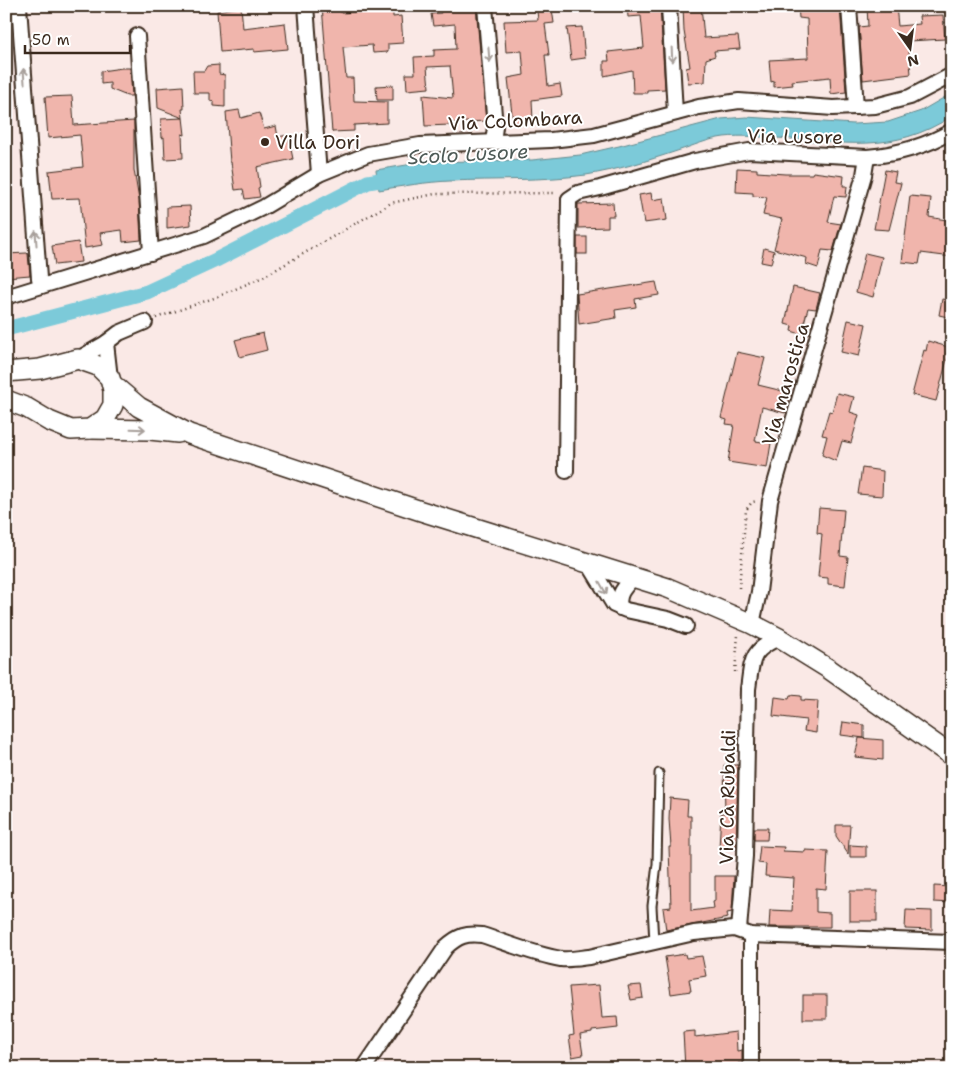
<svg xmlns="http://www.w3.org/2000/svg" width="958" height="1074" viewBox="0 0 958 1074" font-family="'Shantell Sans',sans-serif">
	<rect width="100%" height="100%" fill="#fae9e6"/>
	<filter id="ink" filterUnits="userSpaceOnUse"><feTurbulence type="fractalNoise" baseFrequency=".02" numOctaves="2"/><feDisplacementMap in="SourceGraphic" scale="10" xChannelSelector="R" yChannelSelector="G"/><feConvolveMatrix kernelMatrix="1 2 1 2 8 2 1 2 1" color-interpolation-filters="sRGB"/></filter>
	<g filter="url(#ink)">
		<path fill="#7ccad9" stroke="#628a8e" d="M952,93V116C893,155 842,142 777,138C759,137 742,135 724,137C708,139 693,146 677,151C647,161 617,170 586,175C541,181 496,179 450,181C426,182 403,186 379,190L376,170L425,162L532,160L580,155L619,146L721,119L746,117L854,124L888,122L921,111Z"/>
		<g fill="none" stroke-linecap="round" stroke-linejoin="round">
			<polyline stroke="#7ccad9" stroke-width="15" points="6,329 147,292 216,260 368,182 398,177"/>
		</g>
		<g fill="#f0b5ac" stroke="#3b2a1e">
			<polygon points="322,6 340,6 341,13 393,9 393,17 401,16 403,43 388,44 388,52 373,53 372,45 343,47 346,78 353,78 354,101 387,102 387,123 354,125 354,131 332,132"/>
			<polygon points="440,6 476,6 486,121 451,123 451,125 425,126 423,95 453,98 450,66 427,67 429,88 407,90 406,74 415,74 414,57 434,56 434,50 456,49 455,24 433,26 431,14 441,13"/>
			<polygon points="627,6 660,6 665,89 647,90 647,93 633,93 632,70 604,76 604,61 609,61 608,52 644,48 641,16 628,17"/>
			<polygon points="683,6 701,6 704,38 738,36 740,49 714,51 715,56 706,59 705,82 688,83 686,68 690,67 684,31"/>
			<polygon points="798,6 840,6 846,92 831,94 830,77 792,81 793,85 774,87 774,81 771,82 769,60 808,58 807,19 799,18"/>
			<polygon points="867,6 896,6 898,26 920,24 919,16 943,15 945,39 908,41 911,74 863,80 859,27 868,26"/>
			<polygon points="241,7 243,28 285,23 288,49 254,52 254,49 220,52 217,11"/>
			<polygon points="552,9 554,23 545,24 549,55 545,55 548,86 560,84 562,96 532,100 533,121 513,123 508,78 524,75 522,51 506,52 504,21 538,20 537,11"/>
			<polygon points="582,27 585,58 571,60 567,28"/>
			<polygon points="219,65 219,74 225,75 225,107 214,106 214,102 210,101 210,93 194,93 193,71 204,71 207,66"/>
			<polygon points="122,68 130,68 132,96 127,96 110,89 110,83 101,84 101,71"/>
			<polygon points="393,85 393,100 377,100 376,86"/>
			<polygon points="183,86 184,109 182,109 185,135 182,134 183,158 165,159 164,137 162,138 161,119 183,118 158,108 157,88"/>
			<polygon points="72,96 74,125 134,121 134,170 139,200 141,240 123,242 122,230 100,233 103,245 85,248 80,198 52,199 49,171 83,167 80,135 48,138 45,97"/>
			<polygon points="239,110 241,118 259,113 264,129 276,126 278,137 288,135 293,159 257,167 260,187 258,188 260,197 245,199 243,189 235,190 231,162 230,162 226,112"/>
			<polygon points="737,168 757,169 757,172 785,174 812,174 813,172 844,176 843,186 847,186 846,197 834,196 828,222 841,224 840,226 833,251 822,250 818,268 806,264 807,258 774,249 782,219 763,215 767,197 753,196 753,193 736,192"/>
			<polygon points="885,170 896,172 894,182 901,183 889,230 874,229"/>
			<polygon points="651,193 652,200 664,198 667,220 644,223 639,195"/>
			<polygon points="910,196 931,198 929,217 952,221 952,257 921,253 919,264 902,262"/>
			<polygon points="613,203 614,216 608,216 608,227 578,228 578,204"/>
			<polygon points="190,206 191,225 167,228 167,207"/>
			<rect x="577" y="237" width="10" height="17"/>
			<polygon points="78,242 81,262 55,265 52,246"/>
			<polygon points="764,248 774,251 771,264 761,262"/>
			<polygon points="27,253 28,254 30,275 6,277 6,254"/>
			<polygon points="865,253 882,257 873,297 856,292"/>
			<polygon points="656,282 659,295 635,299 636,307 615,310 616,318 579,324 577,294"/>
			<polygon points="793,287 820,293 816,309 808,308 801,334 791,331 792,326 785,324"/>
			<polygon points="942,299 952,301 952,318 939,315"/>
			<polygon points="848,320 866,324 859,356 841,352"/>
			<polygon points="263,333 267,350 240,357 235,340"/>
			<polygon points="928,341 948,347 946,355 948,356 936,401 912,395 924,350 926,351"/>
			<polygon points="737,352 765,358 758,385 791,393 785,413 762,407 755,441 771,443 767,468 728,462 734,425 726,424 727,420 721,418"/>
			<polygon points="837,393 854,397 850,412 859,415 851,443 842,441 836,461 822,455 827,436 822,435 829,411 832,412"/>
			<polygon points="862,468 883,471 882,496 858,494"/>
			<polygon points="819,508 844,510 840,556 848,557 845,586 828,584 828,578 818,577 822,534 817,533"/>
			<polygon points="790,695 801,696 801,700 818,701 816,733 804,731 806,720 773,716 775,697 789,699"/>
			<polygon points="843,722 864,725 864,738 841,735"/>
			<polygon points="859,738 883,740 883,760 855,757"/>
			<polygon points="724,765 738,765 736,849 719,848 721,813 725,813"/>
			<polygon points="670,798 688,800 687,816 691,816 691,911 714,908 713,902 715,901 715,876 734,876 732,912 727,913 728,918 666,930 663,908 671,907 669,847 671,847 669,819"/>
			<polygon points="836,825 850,825 848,854 836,836"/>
			<polygon points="754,828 768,828 767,840 754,840"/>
			<polygon points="850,845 866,846 866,857 850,857"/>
			<polygon points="760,846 784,847 783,851 805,852 805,850 828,851 826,889 816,888 816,912 830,913 830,927 769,927 770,910 792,911 794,878 765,876 766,864 758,863"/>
			<polygon points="934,886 952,887 952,903 934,902"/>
			<rect x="850" y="891" width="27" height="30"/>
			<polygon points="906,910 932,911 932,930 905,929"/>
			<polygon points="685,954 686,958 702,956 706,976 689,979 691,991 671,994 665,957"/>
			<polygon points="599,985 602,1018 617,1017 618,1028 592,1031 592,1033 580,1035 583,1055 572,1057 569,1036 574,1035 569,987"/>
			<polygon points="641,985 643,998 631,1000 628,986"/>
			<rect x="803" y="995" width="24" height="24"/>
			<polygon points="695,1031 695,1037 736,1032 737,1051 742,1050 742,1063 738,1063 738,1068 724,1068 724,1066 685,1068 683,1032"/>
		</g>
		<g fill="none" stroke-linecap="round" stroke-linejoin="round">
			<defs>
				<polyline id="service" points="654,942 652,906 657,864 659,773"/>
				<g id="minor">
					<polyline points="19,6 39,278 41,286"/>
					<polyline points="306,6 319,174"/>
					<polyline points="485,6 495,127 493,142"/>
					<polyline points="669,6 675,113"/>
					<polyline points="849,6 856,107"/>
					<polyline points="137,36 151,253"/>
					<polyline points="6,297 204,236 264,207 319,174 368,154 420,145 551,140 594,135 699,107 739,101 833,108 875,106 910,97 952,75"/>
					<polyline points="106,343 110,378"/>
					<polyline points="78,359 106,343 119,333 145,322"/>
					<path d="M566,471L569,199L578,193L600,188L695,161L749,151L867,157C898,154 925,147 952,131"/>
					<polyline points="589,564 614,605 626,610 668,619 686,626"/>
					<path d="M620,608C617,594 624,588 633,578"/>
					<polyline points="752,624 759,592 770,501 864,175 867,157"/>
					<path d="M739,930L745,856L748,689C752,661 750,650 779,638"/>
					<polyline points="751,935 751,1068"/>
					<path d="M364,1068L446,947C458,936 466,933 482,935C507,943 536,955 561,959C570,960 580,958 589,957L694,933L734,929L751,935L952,942"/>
				</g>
				<g id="secondary">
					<polyline points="6,372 40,369 78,359 98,366 110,378 113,390 113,405 105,419 90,429 71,430 49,421 27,408 6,400"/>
					<polyline points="112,384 139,407 189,434 421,511 668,588 752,624 779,638 829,669 952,756"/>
					<polyline points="90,429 150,430 178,433"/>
				</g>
			</defs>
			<use href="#service" stroke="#3b2a1e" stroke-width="11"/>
			<use href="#minor" stroke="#3b2a1e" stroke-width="18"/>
			<use href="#secondary" stroke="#3b2a1e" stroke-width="22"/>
			<g stroke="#3b2a1e" stroke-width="2.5" stroke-dasharray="1 4" stroke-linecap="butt">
				<polyline points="156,318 217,297 263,277 391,203 435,194 557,193"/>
				<polyline points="739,588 746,510 752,502 757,501"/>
				<polyline points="735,672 738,635"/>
			</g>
			<use href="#service" stroke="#fff" stroke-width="7"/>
			<use href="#minor" stroke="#fff" stroke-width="14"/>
			<use href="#secondary" stroke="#fff" stroke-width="19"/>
		</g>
		<defs><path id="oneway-shaft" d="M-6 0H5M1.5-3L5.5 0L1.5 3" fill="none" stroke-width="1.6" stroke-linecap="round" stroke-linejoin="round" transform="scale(1.25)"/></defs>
		<g stroke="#a79f9a">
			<use href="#oneway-shaft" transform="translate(489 55) rotate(85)"/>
			<use href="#oneway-shaft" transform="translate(672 55) rotate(87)"/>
			<use href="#oneway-shaft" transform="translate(24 76) rotate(-94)"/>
			<use href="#oneway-shaft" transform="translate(36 238) rotate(-94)"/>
			<use href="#oneway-shaft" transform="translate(138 429) rotate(2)"/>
			<use href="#oneway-shaft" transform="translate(603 588) rotate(60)"/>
		</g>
	</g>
	<circle fill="#3b2a1e" stroke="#fff" stroke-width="2" cx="265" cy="142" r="5"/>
	<g text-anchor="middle" stroke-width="4" stroke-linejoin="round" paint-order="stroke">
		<g font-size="19" fill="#3b2a1e" stroke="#fff">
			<text transform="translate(515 120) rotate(-3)" y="7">Via Colombara</text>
			<text transform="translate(795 136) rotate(1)" y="7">Via Lusore</text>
			<text transform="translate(785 384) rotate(-74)" y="7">Via marostica</text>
			<text transform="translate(727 797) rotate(-89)" y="7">Via Cà Rubaldi</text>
		</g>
		<g font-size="19" fill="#3b2a1e" stroke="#fff" text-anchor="start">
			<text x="275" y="149">Villa Dori</text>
		</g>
		<g font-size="20" font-style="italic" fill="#4e5a56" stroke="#fff">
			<text transform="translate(468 154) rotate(-3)" y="7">Scolo Lusore</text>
		</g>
	</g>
	<rect width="958" height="1074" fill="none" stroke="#fff" stroke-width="25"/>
	<rect x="12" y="12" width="933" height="1049" fill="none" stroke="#3b2a1e" stroke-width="2" filter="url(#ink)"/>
	<g transform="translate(910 48) rotate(166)" stroke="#ffffff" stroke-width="4" paint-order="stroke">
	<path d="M0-4L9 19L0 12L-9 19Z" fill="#3b2a1e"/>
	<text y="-8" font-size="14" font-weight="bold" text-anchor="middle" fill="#3b2a1e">N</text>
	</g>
	<path d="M25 45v8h105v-8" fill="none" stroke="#3b2a1e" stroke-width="2.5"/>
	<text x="32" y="45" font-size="15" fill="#3b2a1e" stroke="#ffffff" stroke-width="4" paint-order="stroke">50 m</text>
</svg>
